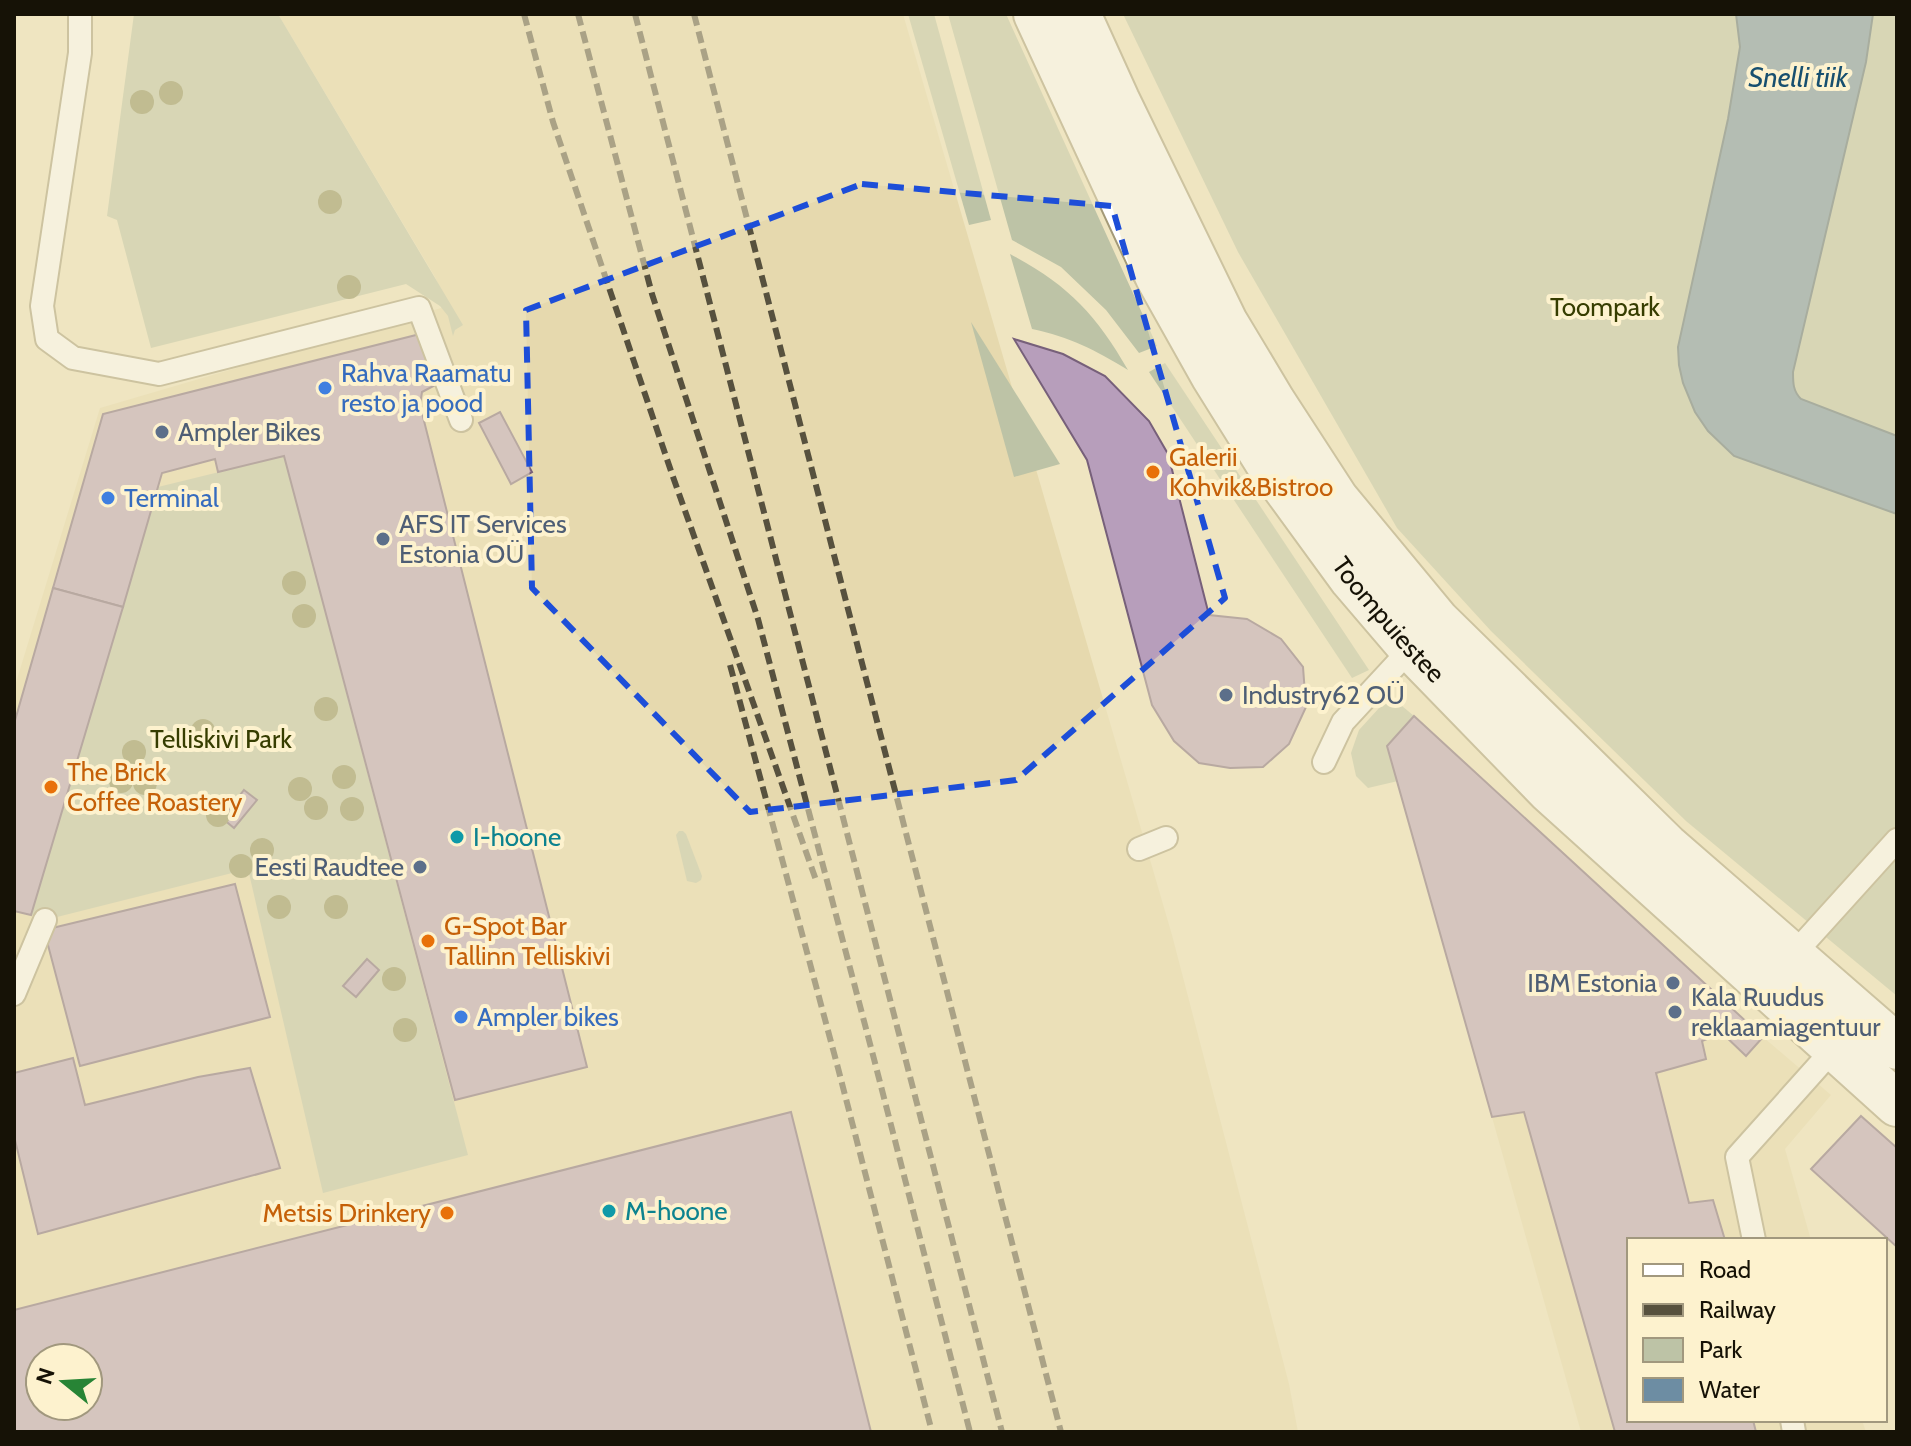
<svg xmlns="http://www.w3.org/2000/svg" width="1911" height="1446" viewBox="0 0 1911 1446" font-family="Cabin,sans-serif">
	<rect width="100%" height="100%" fill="#efe5c1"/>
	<g fill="#e6d9ae" fill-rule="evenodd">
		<path d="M278,14H903L1172,935L1289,1384L1298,1432H14V689L100,408L448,306L435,277ZM40,1358H88V1406H40Z"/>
		<polygon points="1414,716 1763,1037 1831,1095 1785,1149 1811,1240 1629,1240 1629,1420 1862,1420 1866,1432 1581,1432 1387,746"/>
	</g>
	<g fill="#bdc3a6">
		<polygon points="134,14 278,14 463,325 455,330 453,336 448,316 440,306 406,284 151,348 117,220 107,216"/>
		<polygon points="908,14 934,14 991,220 969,225"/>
		<polygon points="948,14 1006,14 1157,346 1139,353 1106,310 1061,267 1012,240"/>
		<polygon points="1123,14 1897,14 1897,996 1686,821 1491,631 1397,528 1238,252"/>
		<path d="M1010,254C1067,284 1096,314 1128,370C1095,350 1070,337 1032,329Z"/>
		<polygon points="971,322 1060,464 1014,477"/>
		<polygon points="1165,363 1369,670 1352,678 1149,372"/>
		<polygon points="284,456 468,1155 323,1193 248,869 45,920 31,915 158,487"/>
		<polygon points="1390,696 1414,716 1398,781 1368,788 1356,776 1351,753 1359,730"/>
		<polygon points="679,831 683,831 686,834 702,876 701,880 696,883 687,881 676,835"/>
	</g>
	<path fill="#6d8da3" stroke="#536874" stroke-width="2" d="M1736,14H1873L1866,62L1793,372C1793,383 1793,391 1801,399L1897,436V514L1734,456L1708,431L1695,412L1683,383L1679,365L1678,347L1728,119L1740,47Z"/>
	<g fill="#b79ebb" stroke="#77607a" stroke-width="2" fill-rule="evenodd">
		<polygon points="428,332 443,381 422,392 420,405 587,1067 455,1100 284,456 218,472 215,459 162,473 123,607 53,588 103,414"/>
		<polygon points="1014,339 1063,354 1105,376 1149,421 1168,454 1209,615 1247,619 1281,639 1303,667 1306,707 1289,744 1263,767 1230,768 1199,763 1174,741 1152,705 1087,460"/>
		<polygon points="500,412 532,472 511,484 479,423"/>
		<polygon points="53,588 123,607 31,915 14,911 14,724"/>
		<polygon points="1414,716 1763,1037 1746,1056 1722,1033 1702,1041 1706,1059 1656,1073 1689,1203 1713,1200 1725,1240 1629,1240 1629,1420 1753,1420 1756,1432 1615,1432 1524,1112 1492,1117 1387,746"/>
		<polygon points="244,790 257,800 234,828 222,818"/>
		<polygon points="235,884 270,1017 80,1066 44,930"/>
		<polygon points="367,959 379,970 356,997 343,986"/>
		<polygon points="73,1058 85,1105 198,1077 250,1068 280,1168 38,1234 14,1136 14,1073"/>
		<path d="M791,1112L871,1432H14V1310ZM40,1358H88V1406H40Z"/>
		<polygon points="1861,1116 1897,1148 1897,1247 1811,1169"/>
	</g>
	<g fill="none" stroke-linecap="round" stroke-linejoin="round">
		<defs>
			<g id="service">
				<polyline points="80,14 80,53 42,306 47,339 73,358 159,374 419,308 461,420"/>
				<polyline points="1324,762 1343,722 1417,642"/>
				<polyline points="1139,849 1166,838"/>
				<polyline points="1793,955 1897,840"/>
				<polyline points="14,994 45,920"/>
				<polyline points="1754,1240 1737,1157 1838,1044"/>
				<polyline points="1792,1420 1794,1432"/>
			</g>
			<g id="secondary">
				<path id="s1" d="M1036,14L1158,277L1213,375L1271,468L1352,579L1411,648L1550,791L1897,1104"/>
				<polyline points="1078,14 1117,100 1225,322 1273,402 1336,499 1437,621 1666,846 1897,1047"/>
			</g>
		</defs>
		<use href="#service" stroke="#a49a78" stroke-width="26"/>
		<use href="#secondary" stroke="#a49a78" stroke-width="48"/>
		<use href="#service" stroke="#fff" stroke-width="22"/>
		<use href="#secondary" stroke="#fff" stroke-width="44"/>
		<g stroke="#57513e" stroke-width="6" stroke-dasharray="12 6" stroke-linecap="butt">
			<polyline points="524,14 553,122 672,474 816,880"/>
			<polyline points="578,14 652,294 758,619 874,1059 970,1432"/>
			<polyline points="635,14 1002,1432"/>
			<polyline points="694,14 1061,1432"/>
			<polyline points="730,665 838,1068 932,1432"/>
		</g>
	</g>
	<g fill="#898957">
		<circle cx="171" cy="93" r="12"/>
		<circle cx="142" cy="102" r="12"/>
		<circle cx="330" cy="202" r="12"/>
		<circle cx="349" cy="287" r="12"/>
		<circle cx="294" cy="583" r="12"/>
		<circle cx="304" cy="616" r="12"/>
		<circle cx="326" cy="709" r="12"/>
		<circle cx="203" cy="731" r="12"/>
		<circle cx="134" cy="752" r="12"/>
		<circle cx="344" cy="777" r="12"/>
		<circle cx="121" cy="781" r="12"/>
		<circle cx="145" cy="783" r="12"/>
		<circle cx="300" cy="789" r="12"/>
		<circle cx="316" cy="808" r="12"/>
		<circle cx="352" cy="809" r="12"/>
		<circle cx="218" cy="815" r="12"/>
		<circle cx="262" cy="850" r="12"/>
		<circle cx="241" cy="866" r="12"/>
		<circle cx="279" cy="907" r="12"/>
		<circle cx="336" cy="907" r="12"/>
		<circle cx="394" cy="979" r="12"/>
		<circle cx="405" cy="1030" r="12"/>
	</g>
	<path d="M0 0H1911V1446H0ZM862,184L1112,206L1225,598L1016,780L750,812L532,588L526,310Z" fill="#efe5c1" fill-opacity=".55" fill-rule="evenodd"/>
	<path fill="none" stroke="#1d4ed8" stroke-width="6" stroke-dasharray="16 10" stroke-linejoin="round" d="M862,184L1112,206L1225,598L1016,780L750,812L532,588L526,310Z"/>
	<g fill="#3f7fe0" stroke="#fdf2ce" stroke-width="3">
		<circle cx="325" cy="388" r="8"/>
		<circle cx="108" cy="498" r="8"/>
		<circle cx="461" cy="1017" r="8"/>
	</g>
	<g fill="#5c6f8a" stroke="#fdf2ce" stroke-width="3">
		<circle cx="162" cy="432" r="8"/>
		<circle cx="383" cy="539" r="8"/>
		<circle cx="1226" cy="695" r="8"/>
		<circle cx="420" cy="867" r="8"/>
		<circle cx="1673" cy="983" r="8"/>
		<circle cx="1675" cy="1012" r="8"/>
	</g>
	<g fill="#e8710a" stroke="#fdf2ce" stroke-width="3">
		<circle cx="1153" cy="472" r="8"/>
		<circle cx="51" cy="787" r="8"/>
		<circle cx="428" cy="941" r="8"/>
		<circle cx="447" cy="1213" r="8"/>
	</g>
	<g fill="#0f9aa8" stroke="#fdf2ce" stroke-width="3">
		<circle cx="457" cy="837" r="8"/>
		<circle cx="609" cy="1211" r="8"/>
	</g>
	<g text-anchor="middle" stroke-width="8" stroke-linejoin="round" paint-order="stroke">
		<g font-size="26" fill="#363d00" stroke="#fdf2ce">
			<text x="1605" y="316">Toompark</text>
			<text x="221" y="748">Telliskivi Park</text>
		</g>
		<g font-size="26" fill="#366cbe" stroke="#fdf2ce" text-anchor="start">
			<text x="341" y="382">Rahva Raamatu<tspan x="341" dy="30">resto ja pood</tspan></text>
			<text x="124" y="507">Terminal</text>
			<text x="477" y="1026">Ampler bikes</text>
		</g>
		<g font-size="26" fill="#4e5e75" stroke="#fdf2ce" text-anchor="start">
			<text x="178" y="441">Ampler Bikes</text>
			<text x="399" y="533">AFS IT Services<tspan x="399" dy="30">Estonia OÜ</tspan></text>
			<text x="1242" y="704">Industry62 OÜ</text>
			<text x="404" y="876" text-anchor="end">Eesti Raudtee</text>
			<text x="1657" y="992" text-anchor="end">IBM Estonia</text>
			<text x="1691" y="1006">Kala Ruudus<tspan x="1691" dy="30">reklaamiagentuur</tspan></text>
		</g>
		<g font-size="26" fill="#c56008" stroke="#fdf2ce" text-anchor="start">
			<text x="1169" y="466">Galerii<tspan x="1169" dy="30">Kohvik&amp;Bistroo</tspan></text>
			<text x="67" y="781">The Brick<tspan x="67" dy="30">Coffee Roastery</tspan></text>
			<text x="444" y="935">G-Spot Bar<tspan x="444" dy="30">Tallinn Telliskivi</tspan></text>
			<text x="431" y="1222" text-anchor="end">Metsis Drinkery</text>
		</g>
		<g font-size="26" fill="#161206" stroke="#fdf2ce">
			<text dy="9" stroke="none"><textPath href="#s1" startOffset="704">Toompuiestee</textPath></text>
		</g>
		<g font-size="26" fill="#0d838f" stroke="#fdf2ce" text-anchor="start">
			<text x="473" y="846">I-hoone</text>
			<text x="625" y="1220">M-hoone</text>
		</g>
		<g font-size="28" font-style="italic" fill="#174f6f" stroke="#fdf2ce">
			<text x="1798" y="87">Snelli tiik</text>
		</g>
	</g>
	<rect width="1911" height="1446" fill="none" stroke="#161206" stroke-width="32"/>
	<rect x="1627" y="1238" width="260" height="184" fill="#fdf2ce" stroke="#a1987e" stroke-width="2"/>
	<rect x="1643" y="1264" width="40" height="12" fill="#ffffff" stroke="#a1987e" stroke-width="2"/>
	<text x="1699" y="1278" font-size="24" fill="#161206">Road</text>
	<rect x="1643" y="1304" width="40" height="12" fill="#57513e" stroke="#a1987e" stroke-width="2"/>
	<text x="1699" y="1318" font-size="24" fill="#161206">Railway</text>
	<rect x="1643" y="1338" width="40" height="24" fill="#bdc3a6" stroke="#a1987e" stroke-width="2"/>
	<text x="1699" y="1358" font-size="24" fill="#161206">Park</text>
	<rect x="1643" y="1378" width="40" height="24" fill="#6d8da3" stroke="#a1987e" stroke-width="2"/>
	<text x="1699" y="1398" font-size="24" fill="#161206">Water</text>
	<g transform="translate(64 1382) rotate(288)"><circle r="38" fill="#fdf2ce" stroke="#a1987e" stroke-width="2"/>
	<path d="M0-6L14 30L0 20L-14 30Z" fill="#278435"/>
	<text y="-12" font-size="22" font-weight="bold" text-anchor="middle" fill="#161206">N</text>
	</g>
</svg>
